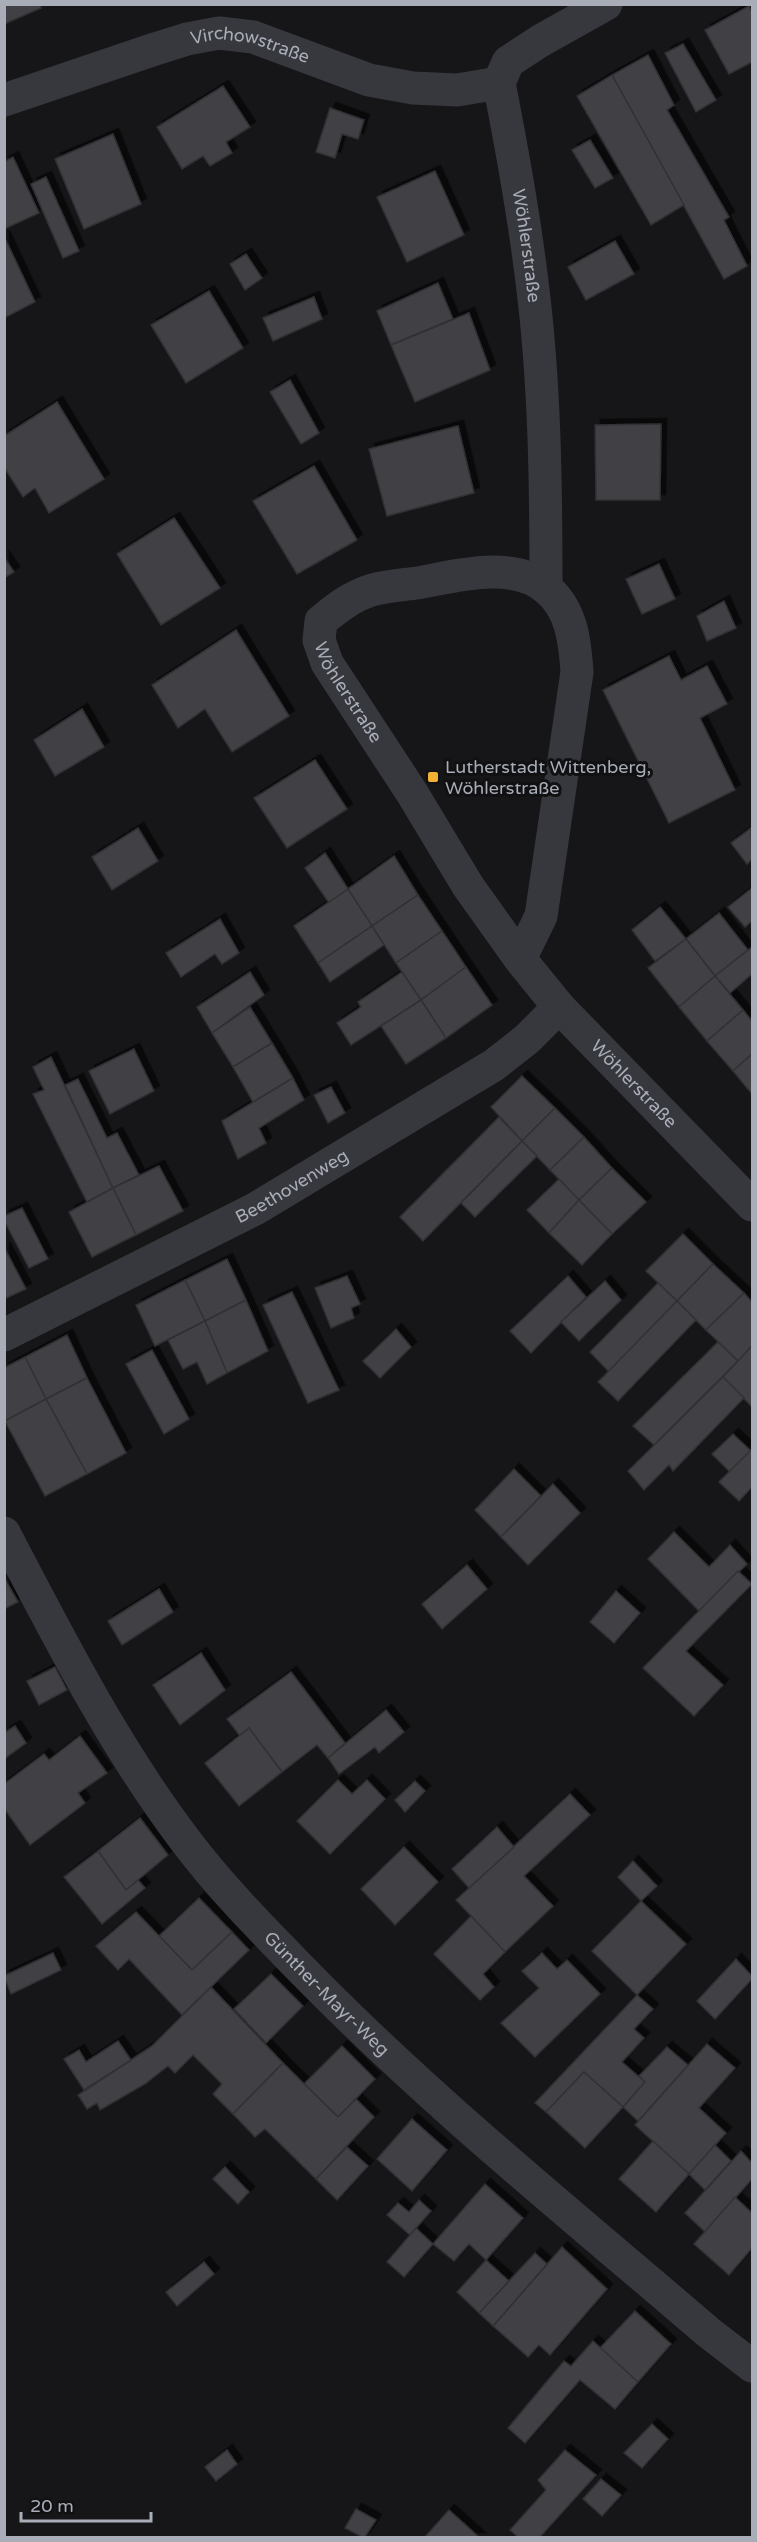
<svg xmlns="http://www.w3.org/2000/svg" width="757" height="2542" viewBox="0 0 757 2542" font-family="'Varela Round',sans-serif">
	<defs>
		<filter id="shadow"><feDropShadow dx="5.5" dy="-5.5" stdDeviation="0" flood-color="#0009"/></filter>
	</defs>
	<rect width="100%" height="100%" fill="#161618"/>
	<g fill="#404145" stroke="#303034" stroke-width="1.5" filter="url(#shadow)">
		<polygon points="4,4 40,4 41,8 4,24"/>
		<polygon points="749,6 752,12 752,62 729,74 705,30"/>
		<polygon points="683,44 716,100 696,112 665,53"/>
		<polygon points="648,55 674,105 667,110 729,217 724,220 747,266 724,279 612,75"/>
		<polygon points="612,75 684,205 651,225 577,96"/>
		<polygon points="223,86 250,127 226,142 232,153 210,166 203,156 182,169 157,127"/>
		<polygon points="330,108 364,120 358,139 342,134 335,158 316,152"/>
		<polygon points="113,134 141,204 84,229 55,159"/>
		<polygon points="590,140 613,178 595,188 572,150"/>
		<polygon points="13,157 39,213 4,229 4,162"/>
		<polygon points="435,171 464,235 407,262 377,197"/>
		<polygon points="46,177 79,251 63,258 31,184"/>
		<polygon points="4,236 35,302 4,318"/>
		<polygon points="615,241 634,274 586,300 568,267"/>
		<polygon points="246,254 262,278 245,290 230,264"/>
		<polygon points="438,283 453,319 391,345 377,311"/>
		<polygon points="209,291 243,348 186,383 151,325"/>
		<polygon points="314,297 322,319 273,341 263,318"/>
		<polygon points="469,313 490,370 415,402 391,345"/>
		<polygon points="290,380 319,433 301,444 270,392"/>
		<polygon points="57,402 104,479 49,513 35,488 23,497 4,467 4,436"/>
		<polygon points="661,424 660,500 596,500 595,425"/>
		<polygon points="458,426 474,493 387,516 369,449"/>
		<polygon points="314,466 357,540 297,574 253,501"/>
		<polygon points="174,518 220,588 161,625 117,554"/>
		<polygon points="4,557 14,572 4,578"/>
		<polygon points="659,564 675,599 642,614 626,579"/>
		<polygon points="724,601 736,628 707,641 697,616"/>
		<polygon points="236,630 289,716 232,752 205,709 178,728 152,685"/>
		<polygon points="669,656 681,680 707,666 727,704 700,718 735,790 669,823 603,690"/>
		<polygon points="82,709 104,747 55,776 34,740"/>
		<polygon points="315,760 347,809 287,848 254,798"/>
		<polygon points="138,828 158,861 112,890 92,857"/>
		<polygon points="751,828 752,859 747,864 731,843"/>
		<polygon points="325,853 348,889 329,903 305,868"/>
		<polygon points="394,856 418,895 372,926 348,889"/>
		<polygon points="752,888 752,921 745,927 728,907"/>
		<polygon points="348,889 372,926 318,963 294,926"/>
		<polygon points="418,895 442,931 396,963 372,926"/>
		<polygon points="660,907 686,939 655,961 632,930"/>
		<polygon points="719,913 748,950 715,976 686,939"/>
		<polygon points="220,919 239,953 222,964 215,954 181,977 166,953"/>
		<polygon points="372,926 384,945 330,982 318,963"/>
		<polygon points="442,931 466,967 421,1000 396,963"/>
		<polygon points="686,939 715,976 679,1007 648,968"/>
		<polygon points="752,947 752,974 730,993 715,976"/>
		<polygon points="466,967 492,1005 446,1038 421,1000"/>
		<polygon points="250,972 264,995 212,1033 197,1007"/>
		<polygon points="402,972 421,1000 351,1045 337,1023 361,1007 358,1002"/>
		<polygon points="715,976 743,1010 707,1041 679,1007"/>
		<polygon points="421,1000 446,1038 406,1064 381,1026"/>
		<polygon points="250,1007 272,1043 233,1067 212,1033"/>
		<polygon points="743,1010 752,1021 752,1054 733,1071 707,1041"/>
		<polygon points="272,1043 293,1078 253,1102 233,1067"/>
		<polygon points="134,1049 154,1091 110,1114 89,1071"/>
		<polygon points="752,1054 752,1094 733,1071"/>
		<polygon points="51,1057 113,1188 87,1202 33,1094 44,1090 33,1067"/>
		<polygon points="522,1076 555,1108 522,1141 491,1107"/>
		<polygon points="293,1078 304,1100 259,1128 266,1143 238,1159 222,1121"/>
		<polygon points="78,1079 107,1138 117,1133 139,1175 113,1188 65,1085"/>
		<polygon points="331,1087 345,1113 328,1123 314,1095"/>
		<polygon points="555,1108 584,1137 550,1170 522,1141"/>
		<polygon points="499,1117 522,1141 423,1241 400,1217"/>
		<polygon points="584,1137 612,1168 579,1200 550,1170"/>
		<polygon points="522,1141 537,1156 475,1217 461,1203"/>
		<polygon points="159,1166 183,1211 136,1235 113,1188"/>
		<polygon points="612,1168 646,1202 612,1234 579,1200"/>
		<polygon points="559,1179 579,1200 549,1233 527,1210"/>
		<polygon points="113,1188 136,1235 92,1257 69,1212"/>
		<polygon points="579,1200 612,1234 582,1265 549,1233"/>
		<polygon points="22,1208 48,1259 29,1268 4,1220 4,1216"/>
		<polygon points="683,1234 713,1264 677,1301 646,1271"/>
		<polygon points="4,1247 26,1289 4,1299"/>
		<polygon points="227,1259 246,1300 205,1321 185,1280"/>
		<polygon points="713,1264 744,1293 706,1330 677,1301"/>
		<polygon points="347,1276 360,1304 351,1308 354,1318 331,1328 315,1288"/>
		<polygon points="568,1276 586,1297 531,1353 510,1331"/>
		<polygon points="185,1280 205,1321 155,1346 136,1305"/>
		<polygon points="605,1281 621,1300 579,1341 561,1322"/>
		<polygon points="658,1283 677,1301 609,1372 590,1352"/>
		<polygon points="292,1292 339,1390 308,1403 263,1305"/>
		<polygon points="744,1293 752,1302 752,1346 738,1361 706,1330"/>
		<polygon points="246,1300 268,1351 227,1373 205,1321"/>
		<polygon points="677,1301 696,1320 618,1401 598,1382"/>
		<polygon points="205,1321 227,1373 207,1384 197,1362 183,1369 168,1340"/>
		<polygon points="396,1329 411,1347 380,1378 363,1361"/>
		<polygon points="67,1335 87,1378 46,1399 25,1357"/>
		<polygon points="718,1342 738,1361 654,1445 633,1426"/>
		<polygon points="752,1346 752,1407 723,1377"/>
		<polygon points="152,1350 189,1419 164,1434 126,1364"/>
		<polygon points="25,1357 46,1399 5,1421 4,1368"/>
		<polygon points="723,1377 744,1398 673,1471 669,1465 644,1490 628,1471"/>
		<polygon points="87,1378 126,1453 87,1474 46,1399"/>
		<polygon points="46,1399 87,1474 45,1496 5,1421"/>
		<polygon points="733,1434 751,1451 730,1472 712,1454"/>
		<polygon points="752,1449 752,1487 739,1501 719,1482"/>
		<polygon points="514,1469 541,1496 501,1537 475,1510"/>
		<polygon points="553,1484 580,1513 528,1565 501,1537"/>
		<polygon points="674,1532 709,1567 730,1545 747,1564 699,1611 648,1559"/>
		<polygon points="467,1565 487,1589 442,1629 422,1604"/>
		<polygon points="738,1571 752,1584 686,1651 723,1685 694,1716 643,1668"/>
		<polygon points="4,1577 18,1602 4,1609"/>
		<polygon points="159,1589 173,1612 122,1645 108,1621"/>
		<polygon points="616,1591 640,1613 614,1643 590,1622"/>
		<polygon points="201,1653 225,1690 180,1725 153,1685"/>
		<polygon points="55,1667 67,1690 39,1705 27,1681"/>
		<polygon points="291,1672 345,1743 328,1758 317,1745 282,1772 249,1728 240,1736 227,1719"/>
		<polygon points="386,1710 404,1732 379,1753 375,1747 339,1774 328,1758"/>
		<polygon points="15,1726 26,1743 4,1759 4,1733"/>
		<polygon points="249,1728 282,1772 239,1806 205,1763"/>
		<polygon points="80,1736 107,1773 78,1793 85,1803 30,1845 4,1808 4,1784 44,1754 49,1760"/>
		<polygon points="338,1780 352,1794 367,1780 385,1799 330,1854 297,1821"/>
		<polygon points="415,1781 425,1791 405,1812 395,1800"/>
		<polygon points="570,1794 590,1815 524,1876 553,1906 505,1952 456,1900"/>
		<polygon points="140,1818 168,1855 126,1890 98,1851"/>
		<polygon points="497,1827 514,1847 469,1888 452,1869"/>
		<polygon points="404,1847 438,1882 395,1925 361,1889"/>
		<polygon points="98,1851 126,1890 138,1880 145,1888 102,1924 64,1877"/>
		<polygon points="633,1861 657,1886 641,1901 618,1877"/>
		<polygon points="199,1898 232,1932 192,1970 159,1936"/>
		<polygon points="641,1901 686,1944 637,1995 592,1951"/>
		<polygon points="136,1912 192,1970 232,1932 249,1950 182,2015 129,1959 118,1970 96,1946"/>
		<polygon points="471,1916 505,1952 483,1974 494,1987 480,2000 434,1954"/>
		<polygon points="53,1953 61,1970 11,1994 4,1976"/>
		<polygon points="542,1953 557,1969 567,1960 600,1994 535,2057 501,2023 539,1988 522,1971"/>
		<polygon points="736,1959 752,1976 752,1979 715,2019 697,2001"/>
		<polygon points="271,1974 303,2006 266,2043 234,2009"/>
		<polygon points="211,1987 283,2063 233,2114 213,2094 222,2084 193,2055 175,2073 168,2066 145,2084 100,2110 97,2103 87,2109 78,2095 152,2046"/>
		<polygon points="637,1995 653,2009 634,2029 644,2038 622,2062 645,2082 623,2107 584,2072 546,2112 535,2103"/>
		<polygon points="118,2041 131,2060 84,2090 64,2059 79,2050 86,2062"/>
		<polygon points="707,2044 735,2068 699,2108 726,2133 689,2174 635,2125"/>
		<polygon points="342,2046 375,2079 338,2117 304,2084"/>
		<polygon points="667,2047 688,2065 638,2121 623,2107 645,2082 639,2076"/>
		<polygon points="283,2063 338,2117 356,2099 374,2117 316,2179 265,2129 255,2137 233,2114"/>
		<polygon points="584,2072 623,2107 585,2148 546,2112"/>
		<polygon points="412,2119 447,2150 412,2191 377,2159"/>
		<polygon points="653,2141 689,2174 656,2212 619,2179"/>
		<polygon points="715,2145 731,2161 705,2190 689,2174"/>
		<polygon points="347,2147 368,2166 337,2200 316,2179"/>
		<polygon points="741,2151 752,2163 752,2179 705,2232 685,2213"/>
		<polygon points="225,2167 249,2192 238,2204 213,2179"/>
		<polygon points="485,2184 523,2218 486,2260 469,2244 454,2261 433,2244"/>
		<polygon points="735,2197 752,2213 752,2248 729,2275 694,2244"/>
		<polygon points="419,2200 431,2211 410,2235 387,2215 398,2203 409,2212"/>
		<polygon points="416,2228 433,2244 404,2277 387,2262"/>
		<polygon points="562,2247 607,2289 550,2355 539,2345 528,2357 493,2326"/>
		<polygon points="535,2253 547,2264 493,2326 479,2313"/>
		<polygon points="486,2260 509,2281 479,2313 457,2292"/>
		<polygon points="204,2262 214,2274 177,2306 166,2292"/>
		<polygon points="635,2311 671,2344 638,2382 600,2348"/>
		<polygon points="593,2341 638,2382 615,2409 580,2380 525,2443 508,2428 564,2361 571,2366"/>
		<polygon points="652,2424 668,2439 642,2468 624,2453"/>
		<polygon points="227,2450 237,2464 216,2481 205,2467"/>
		<polygon points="565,2450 596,2475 539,2538 519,2538 510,2530 546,2490 538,2480"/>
		<polygon points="601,2479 621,2495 602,2516 583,2499"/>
		<polygon points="356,2509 376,2520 364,2538 345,2528"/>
		<polygon points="449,2510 480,2538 424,2538"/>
	</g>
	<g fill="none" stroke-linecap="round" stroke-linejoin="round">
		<g stroke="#37383d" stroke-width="33">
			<path id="s1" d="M499,83C512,149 524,215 532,282C545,383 546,487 546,588"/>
			<polyline points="499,83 508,62 540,41 606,4"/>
			<path id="s2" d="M4,100L152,50L187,39L219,33L253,37L369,80L413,88L457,90L499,83"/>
			<path id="s3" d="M520,959L541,916L577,672C575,642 572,609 546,588C512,560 456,576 417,583C402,585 386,586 372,590C352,596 337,608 321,621L319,640L327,663L412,793L468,886L520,959L559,1007L752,1205"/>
			<path id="s4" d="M4,1335L255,1209L494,1065L527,1039L559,1007"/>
			<path id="s5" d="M4,1533C59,1638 113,1745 185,1840C221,1888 263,1930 304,1972C430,2101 572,2215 708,2332L752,2366"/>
		</g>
	</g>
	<rect fill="#f2b134" stroke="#111113" stroke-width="2" x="427" y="771" width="12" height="12" rx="3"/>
	<g text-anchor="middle" stroke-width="6" stroke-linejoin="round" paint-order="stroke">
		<g font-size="18" fill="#a8adb8" stroke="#111113">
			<text dy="6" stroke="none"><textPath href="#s2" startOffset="258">Virchowstraße</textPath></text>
			<text dy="6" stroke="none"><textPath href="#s1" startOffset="165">Wöhlerstraße</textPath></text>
			<text dy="6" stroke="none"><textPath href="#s3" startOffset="705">Wöhlerstraße</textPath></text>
			<text dy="6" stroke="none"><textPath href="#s3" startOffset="1192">Wöhlerstraße</textPath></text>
			<text dy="6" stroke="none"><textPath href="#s4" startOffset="324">Beethovenweg</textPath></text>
			<text dy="6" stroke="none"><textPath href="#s5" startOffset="566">Günther-Mayr-Weg</textPath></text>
		</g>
		<g font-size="18" fill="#a8adb8" stroke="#111113" text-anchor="start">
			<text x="445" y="773">Lutherstadt Wittenberg,<tspan x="445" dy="21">Wöhlerstraße</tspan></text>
		</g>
	</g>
	<rect width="757" height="2542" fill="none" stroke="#a8adb8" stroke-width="12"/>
	<path d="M21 2512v9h130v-9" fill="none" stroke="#a8adb8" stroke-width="3"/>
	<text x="30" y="2512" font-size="18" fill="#a8adb8" stroke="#111113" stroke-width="4.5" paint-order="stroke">20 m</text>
</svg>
